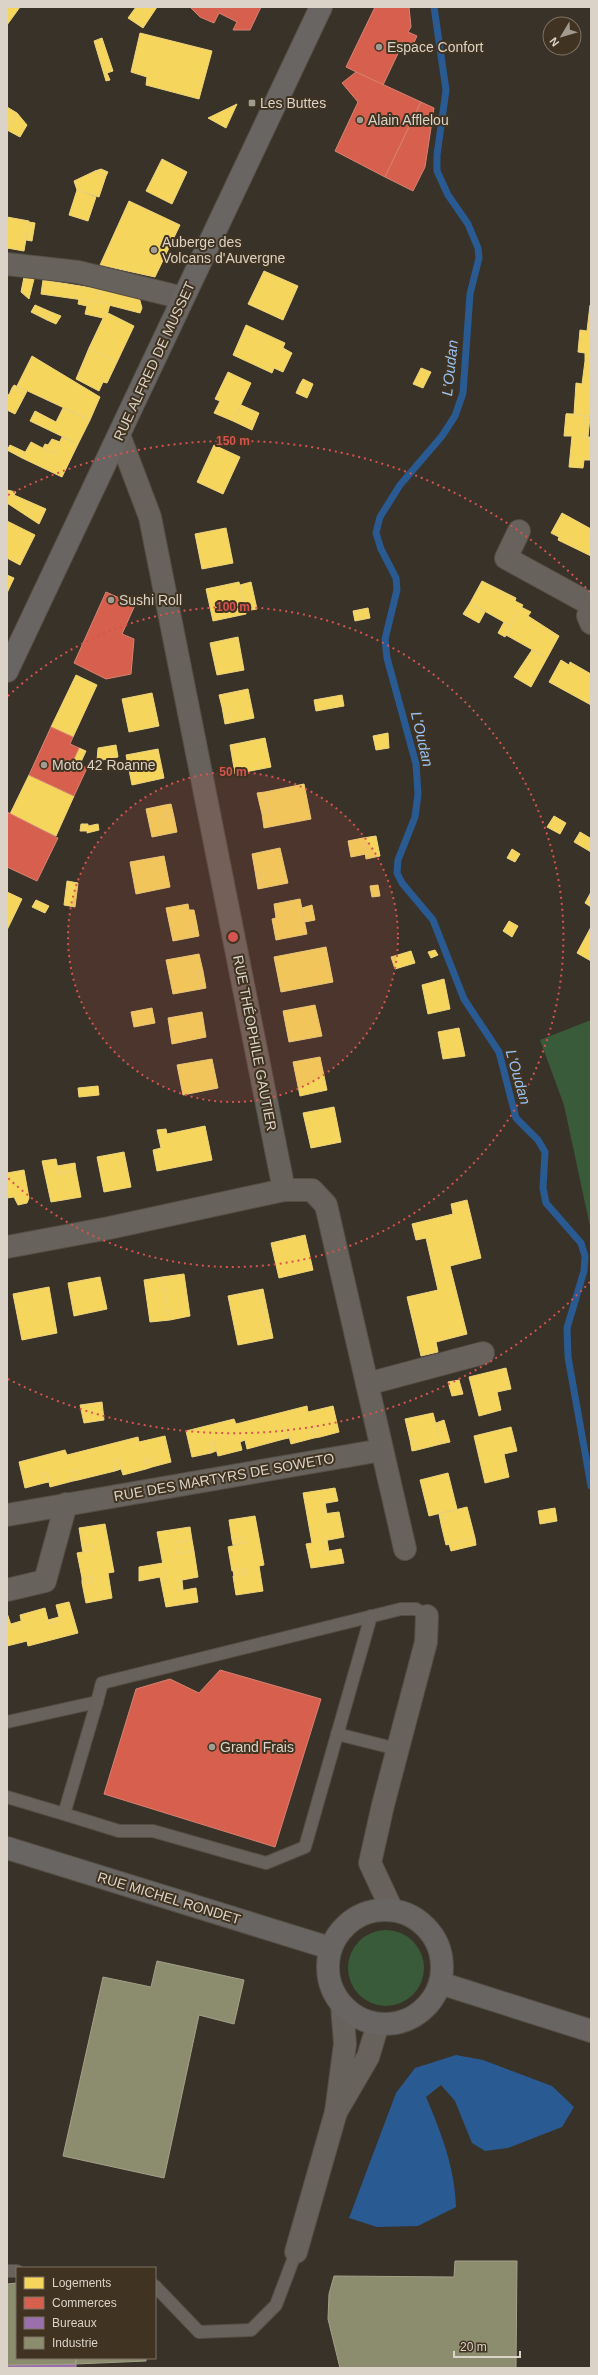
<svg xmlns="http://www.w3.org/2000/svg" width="598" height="2375" viewBox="0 0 598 2375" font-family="Helvetica,sans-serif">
	<rect width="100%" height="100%" fill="#393228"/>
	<g fill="#3a5b3a">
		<polygon points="591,1020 591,1231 564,1105 540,1040"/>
		<circle cx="386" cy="1968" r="38"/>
	</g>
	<path fill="#295a92" d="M456,2055L483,2060L552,2086L574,2107L562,2127L508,2148L485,2151L472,2143L455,2101L441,2085L426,2097C441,2132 455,2168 456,2207L418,2226L377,2227L349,2218L396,2093L415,2068Z"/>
	<g fill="#f6d55c" stroke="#eed47c">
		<polygon points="7,7 20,7 7,25"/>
		<polygon points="136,7 157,7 143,28 128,18"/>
		<polygon points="140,33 212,51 199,99 146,85 147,77 131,72"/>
		<polygon points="102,38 113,71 107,73 110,80 106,81 94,41"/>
		<polygon points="237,104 226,128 208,118"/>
		<polygon points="7,107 17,113 7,130"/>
		<polygon points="17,113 27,125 20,137 7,130"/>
		<polygon points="162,159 187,172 172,204 146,191"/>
		<polygon points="101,169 108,172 106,176 95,171"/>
		<polygon points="95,171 106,176 99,197 77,190 74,181"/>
		<polygon points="77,190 96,197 88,221 69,215"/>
		<polygon points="129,201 180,225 155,277 100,265"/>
		<polygon points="7,217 29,221 24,251 7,248"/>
		<polygon points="29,222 35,223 32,241 26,240"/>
		<polygon points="264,271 298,286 283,320 248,304"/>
		<polygon points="24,277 34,279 29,299 21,292"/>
		<polygon points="43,280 99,289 97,302 41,294"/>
		<polygon points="99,289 139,297 142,308 140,313 97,302"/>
		<polygon points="79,299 110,304 108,312 103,318 85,314 87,306 78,304"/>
		<polygon points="35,305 51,312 47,320 31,312"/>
		<polygon points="590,305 591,305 591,362 585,361 585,353 578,352 580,330 587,331"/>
		<polygon points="51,312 61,316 56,324 47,320"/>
		<polygon points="106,312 134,326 117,362 89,348"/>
		<polygon points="246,325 285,343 283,348 292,353 283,372 274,368 272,373 233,355"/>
		<polygon points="89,348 117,362 107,383 103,382 99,391 76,379"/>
		<polygon points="32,356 100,397 90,420 17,386"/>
		<polygon points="585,361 591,362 591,416 566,414 574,414 576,383 582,384"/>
		<polygon points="421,368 431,372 423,388 413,384"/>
		<polygon points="228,372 251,383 233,421 214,413 220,401 215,399"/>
		<polygon points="303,379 313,384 311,389 300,384"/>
		<polygon points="300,384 311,389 307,398 296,393"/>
		<polygon points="14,385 27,391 25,395 12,388"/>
		<polygon points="12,388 25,395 15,414 7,410 7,394 9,395"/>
		<polygon points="241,405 259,413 252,430 233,421"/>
		<polygon points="63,408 90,420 78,444 30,421 35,411 56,422"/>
		<polygon points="566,414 591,416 585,416 583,437 591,437 591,460 584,460 583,468 569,467 572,436 564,436"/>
		<polygon points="585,416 590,417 588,437 583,437"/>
		<polygon points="62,437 78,444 62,477 22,458 31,442 54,454"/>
		<polygon points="52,439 60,442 54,454 43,448 45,444 48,445"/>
		<polygon points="10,445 25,452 22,458 7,450"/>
		<polygon points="214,445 240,457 223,494 197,482"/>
		<polygon points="7,490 16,492 14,495 46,509 39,524 7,503"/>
		<polygon points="562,513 591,529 591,556 558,540 559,537 551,533"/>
		<polygon points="7,521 35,535 20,565 7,558"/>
		<polygon points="226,528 233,563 202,569 195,534"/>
		<polygon points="7,575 14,578 7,593"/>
		<polygon points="482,581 516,598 515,601 523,605 511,626 470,603"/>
		<polygon points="239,582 246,614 213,621 206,589"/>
		<polygon points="251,582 257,609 245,611 240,585"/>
		<polygon points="470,603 485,612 479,623 463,614"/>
		<polygon points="521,607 531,612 528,616 559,636 547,658 506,635"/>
		<polygon points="368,608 370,618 360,620 358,610"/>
		<polygon points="358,610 360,620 355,621 353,611"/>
		<polygon points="504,622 511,626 505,637 498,633"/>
		<polygon points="238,637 244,670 217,675 210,643"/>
		<polygon points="532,650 547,658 531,687 514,677"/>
		<polygon points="561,660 569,665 570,662 591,674 591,705 549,682"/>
		<polygon points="76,675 97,685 73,737 51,727"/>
		<polygon points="248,689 254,718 230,723 227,708 222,707 219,695"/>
		<polygon points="152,693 159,726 129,732 122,699"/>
		<polygon points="342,695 344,706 316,711 314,700"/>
		<polygon points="222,707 227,708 230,723 225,724"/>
		<polygon points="388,733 389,748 376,750 373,736"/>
		<polygon points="265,738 271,767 235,774 230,745"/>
		<polygon points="116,745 118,757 97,761 98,748"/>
		<polygon points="79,748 86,751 80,764 73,761"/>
		<polygon points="158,749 164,778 132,785 126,755"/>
		<polygon points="29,775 74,796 56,836 10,814"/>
		<polygon points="304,784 311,819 264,828 262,814 269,812 265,792"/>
		<polygon points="265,792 269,812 262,814 257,793"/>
		<polygon points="171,804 174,817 167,818 165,805"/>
		<polygon points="165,805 167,818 174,817 177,832 152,837 146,809"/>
		<polygon points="554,816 566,823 560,834 547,827"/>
		<polygon points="81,824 88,824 88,831 80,831"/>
		<polygon points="98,824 99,830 87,833 88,826"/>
		<polygon points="580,832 590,838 591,852 574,842"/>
		<polygon points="376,836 380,856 366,859 363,838"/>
		<polygon points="363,838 366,854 351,857 348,841"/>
		<polygon points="280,848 288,883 263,888 260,873 255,871 252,854"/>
		<polygon points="512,849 520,854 515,862 507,858"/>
		<polygon points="164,856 170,887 136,894 130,862"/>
		<polygon points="255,871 260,873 263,888 258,889"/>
		<polygon points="67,881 78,883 75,907 64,905"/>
		<polygon points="378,885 380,896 372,897 370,886"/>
		<polygon points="7,892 22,899 7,930"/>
		<polygon points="591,892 591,907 585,903"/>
		<polygon points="300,899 307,934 276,940 272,919 276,918 274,904"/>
		<polygon points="36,900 49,906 45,913 32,907"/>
		<polygon points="188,904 189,910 194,910 197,925 192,926 194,937 173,941 166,908"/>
		<polygon points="312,905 315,920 305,922 302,908"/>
		<polygon points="509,921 518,926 512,937 503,931"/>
		<polygon points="197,925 199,936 194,937 192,926"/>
		<polygon points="591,927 591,961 577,953"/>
		<polygon points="326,947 333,982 281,992 274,957"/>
		<polygon points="435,950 438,955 431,958 428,952"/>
		<polygon points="411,951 415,963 395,969 391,957"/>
		<polygon points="199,954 203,971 198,972 201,989 173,994 166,960"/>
		<polygon points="203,971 206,988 201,989 198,972"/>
		<polygon points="444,979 450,1009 428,1014 422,985"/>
		<polygon points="315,1005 322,1036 289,1042 283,1011"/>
		<polygon points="152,1008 155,1023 134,1027 131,1012"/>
		<polygon points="202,1012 206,1037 172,1044 168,1018"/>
		<polygon points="459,1028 465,1056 443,1059 438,1032"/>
		<polygon points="320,1057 327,1090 300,1096 293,1062"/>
		<polygon points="212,1059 218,1088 183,1095 177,1065"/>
		<polygon points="98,1086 99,1095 79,1097 78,1088"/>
		<polygon points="334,1107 341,1142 311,1148 303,1113"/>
		<polygon points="205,1126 212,1160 157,1171 153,1150 161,1148 157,1130 166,1129 167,1134"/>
		<polygon points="124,1152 131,1187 104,1192 97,1157"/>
		<polygon points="56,1159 59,1174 76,1171 81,1197 51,1202 42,1161"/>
		<polygon points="75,1163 76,1171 59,1174 57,1166"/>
		<polygon points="24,1170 29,1198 27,1203 18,1205 14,1197 7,1198 7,1173"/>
		<polygon points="467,1200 481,1258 450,1266 467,1334 436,1342 438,1352 421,1356 407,1297 438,1290 426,1238 416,1240 412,1224 453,1214 451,1204"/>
		<polygon points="305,1235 313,1270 279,1278 271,1243"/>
		<polygon points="184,1274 190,1316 170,1320 162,1277"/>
		<polygon points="100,1277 107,1309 74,1316 68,1283"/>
		<polygon points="162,1277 170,1320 150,1322 144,1280"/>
		<polygon points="49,1287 57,1333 22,1340 13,1294"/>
		<polygon points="263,1289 273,1338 268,1339 258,1290"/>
		<polygon points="258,1290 268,1339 238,1345 228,1296"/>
		<polygon points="506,1368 511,1389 497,1392 501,1410 479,1416 469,1377"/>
		<polygon points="459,1380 463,1394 452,1396 448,1382"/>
		<polygon points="102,1402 104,1420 84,1423 80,1405"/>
		<polygon points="307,1406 308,1412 333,1406 339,1432 320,1437 317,1427 312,1428 314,1438 291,1444 287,1429 282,1430 284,1439 247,1449 245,1440 240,1442 242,1450 218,1456 214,1442 209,1443 211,1453 192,1457 186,1431 234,1419 236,1424"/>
		<polygon points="433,1413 441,1444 417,1450 414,1439 410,1440 405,1419"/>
		<polygon points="444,1420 450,1442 441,1444 436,1423"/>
		<polygon points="317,1427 320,1437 314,1438 312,1428"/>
		<polygon points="511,1427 517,1451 504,1454 509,1477 485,1483 474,1436"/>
		<polygon points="287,1429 289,1438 284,1439 282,1430"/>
		<polygon points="165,1436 171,1462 152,1467 149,1458 144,1460 146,1469 123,1475 118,1459 113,1461 115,1471 78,1480 76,1470 71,1471 73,1481 50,1487 47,1472 42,1474 44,1483 25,1488 19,1462 65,1450 67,1455 138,1437 139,1442"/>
		<polygon points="414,1439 417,1450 412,1451 410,1440"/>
		<polygon points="214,1442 216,1451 211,1453 209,1443"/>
		<polygon points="149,1458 152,1467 146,1469 144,1460"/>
		<polygon points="118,1459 121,1469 115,1471 113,1461"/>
		<polygon points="76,1470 78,1480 73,1481 71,1471"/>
		<polygon points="47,1472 49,1482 44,1483 42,1474"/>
		<polygon points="448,1473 457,1509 429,1516 420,1480"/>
		<polygon points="335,1488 338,1501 321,1504 323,1514 339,1512 344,1537 323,1541 324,1552 341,1549 344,1563 311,1568 306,1544 312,1543 303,1493"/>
		<polygon points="325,1503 327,1514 323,1514 321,1504"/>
		<polygon points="467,1507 475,1538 446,1545 441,1524 446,1523 443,1513"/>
		<polygon points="555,1508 557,1521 540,1524 538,1511"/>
		<polygon points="443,1513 446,1523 441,1524 439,1514"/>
		<polygon points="255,1516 264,1565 259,1566 263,1591 236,1595 233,1576 245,1574 244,1569 232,1571 228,1547 245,1543 243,1537 232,1540 229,1520"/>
		<polygon points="105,1524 114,1572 108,1573 112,1598 86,1603 82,1583 93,1582 92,1576 82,1578 77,1553 94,1550 93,1545 82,1547 79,1528"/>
		<polygon points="190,1527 192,1540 175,1543 177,1554 194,1551 198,1577 177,1581 179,1591 196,1588 198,1602 166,1607 161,1582 166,1581 157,1532"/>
		<polygon points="243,1537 245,1543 233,1545 232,1540"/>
		<polygon points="475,1538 476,1545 451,1551 449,1544"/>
		<polygon points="192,1540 194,1551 177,1554 175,1543"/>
		<polygon points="327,1540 329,1552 324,1552 323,1541"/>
		<polygon points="93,1545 94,1550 83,1552 82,1547"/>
		<polygon points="163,1563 166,1581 161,1582 160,1577 139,1581 139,1567"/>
		<polygon points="244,1569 245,1574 234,1576 233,1570"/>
		<polygon points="92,1576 93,1582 82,1583 82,1578"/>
		<polygon points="182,1580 183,1590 179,1591 177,1581"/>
		<polygon points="69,1602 78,1633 28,1646 27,1641 7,1646 7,1613 12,1628 22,1625 20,1615 45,1608 49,1624 60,1621 56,1605"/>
		<polygon points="59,1617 60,1621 49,1624 48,1620"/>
		<polygon points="21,1621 22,1625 12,1628 11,1624"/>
	</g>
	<g fill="#d6604d" stroke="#d88272">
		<polygon points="190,7 261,7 250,30 233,30 237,22 219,13 214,23 200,17"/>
		<polygon points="375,7 409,7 411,27 408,32 417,36 411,49 402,45 383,85 346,67"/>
		<polygon points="356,72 421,102 385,177 335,151 358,102 342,83"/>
		<polygon points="421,102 434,108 425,167 413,191 385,177"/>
		<polygon points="106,592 135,605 122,634 134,639 131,674 106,679 74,663"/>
		<polygon points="51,727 73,737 70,744 79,748 73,761 87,768 74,796 29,775"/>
		<polygon points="7,812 58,838 37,881 7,867"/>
		<polygon points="220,1670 321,1699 275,1847 104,1794 136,1689 170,1679 199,1693"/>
	</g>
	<polygon fill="#9970ab" stroke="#ad8eb4" points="76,2364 76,2368 7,2368 7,2365"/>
	<g fill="#8c8c6e" stroke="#a4a189">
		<polygon points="157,1961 244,1980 234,2024 199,2015 164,2178 63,2156 103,1977 151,1987"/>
		<polygon points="455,2261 517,2261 516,2368 340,2368 328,2319 329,2294 334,2276 454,2277"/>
		<polygon points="17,2283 17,2358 76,2358 76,2364 7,2365 7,2284"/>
		<polygon points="76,2358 146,2358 146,2361 76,2364"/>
	</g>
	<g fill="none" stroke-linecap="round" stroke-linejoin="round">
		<polyline stroke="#295a92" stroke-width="7" points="434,7 446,90 437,155 437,171 448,195 468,224 478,248 479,258 470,294 463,393 455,416 442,436 400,485 380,517 376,533 381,549 396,578 397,590 385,639 387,658 416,764 418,794 415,817 398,860 397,873 402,883 433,920 464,999 499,1052 516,1118 538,1140 545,1152 543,1188 546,1203 581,1243 585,1256 584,1271 567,1328 568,1357 591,1486"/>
		<defs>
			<g id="lane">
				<polyline points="7,1722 97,1702 102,1683 401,1609 416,1609 427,1616"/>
				<polyline points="337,1734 397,1749"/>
				<polyline points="7,1797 64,1814 97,1702"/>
				<polyline points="64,1814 119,1831 153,1831 266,1863 305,1847 371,1616"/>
				<polyline points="7,2271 17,2271"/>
				<polyline points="155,2286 199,2332 251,2330 276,2305 296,2252"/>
			</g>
			<g id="street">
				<polyline points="7,264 78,272 183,298"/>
				<polyline points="519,531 506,558 590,604"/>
				<polyline points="591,604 588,616 591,623"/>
				<polyline points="284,1190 312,1190 326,1205 405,1549"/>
				<polyline points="7,1247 109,1228 284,1190 150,517 119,435"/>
				<polyline points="367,1384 483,1353"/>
				<polyline points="7,1515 382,1450"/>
				<polyline points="7,1590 45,1581 66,1504"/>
				<polyline points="392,1910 370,1863 383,1805 426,1642 427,1616"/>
				<polyline points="342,2005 345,2044 336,2112 368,2057 378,2024"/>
				<polyline points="296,2252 336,2112"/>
			</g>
			<g id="secondary">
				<polyline points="7,671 321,7"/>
				<polyline points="7,1848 330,1948"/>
				<circle cx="385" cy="1967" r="57"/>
				<polyline points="440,1983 591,2031"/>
			</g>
		</defs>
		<use href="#lane" stroke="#544e45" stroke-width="14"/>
		<use href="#street" stroke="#544e45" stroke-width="24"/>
		<use href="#secondary" stroke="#544e45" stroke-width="24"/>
		<use href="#lane" stroke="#67625b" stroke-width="12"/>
		<use href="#street" stroke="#67625b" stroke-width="22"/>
		<use href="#secondary" stroke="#696562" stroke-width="22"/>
	</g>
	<circle cx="233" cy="937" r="165" fill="#d75350" fill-opacity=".12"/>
	<g fill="none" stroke="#d75350" stroke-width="2" stroke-dasharray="2 4">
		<circle cx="233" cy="937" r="165"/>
		<path d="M8 696A330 330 0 1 1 8 1178"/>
		<path d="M590 1282A496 496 0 0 1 8 1379M8 495A496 496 0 0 1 590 592"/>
	</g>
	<g fill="#a29b90" stroke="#403321" stroke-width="1.5">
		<circle cx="379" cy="47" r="4"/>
		<rect x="248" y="99" width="8" height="8" rx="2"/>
		<circle cx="360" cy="120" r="4"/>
		<circle cx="154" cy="250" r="4"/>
		<circle cx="111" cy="600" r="4"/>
		<circle cx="44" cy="765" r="4"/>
		<circle cx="212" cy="1747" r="4"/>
	</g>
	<g text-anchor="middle" stroke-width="4" stroke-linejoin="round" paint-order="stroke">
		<g font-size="14" fill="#dbd3c8" stroke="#403321" text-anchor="start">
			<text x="387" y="52">Espace Confort</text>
			<text x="260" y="108">Les Buttes</text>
			<text x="368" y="125">Alain Afflelou</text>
			<text x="162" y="247">Auberge des<tspan x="162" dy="16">Volcans d'Auvergne</tspan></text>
			<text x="119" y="605">Sushi Roll</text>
			<text x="52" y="770">Moto 42 Roanne</text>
			<text x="220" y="1752">Grand Frais</text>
		</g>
		<g font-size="14" fill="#dbd3c8" stroke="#403321">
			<text transform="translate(154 361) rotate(-65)" y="5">RUE ALFRED DE MUSSET</text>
			<text transform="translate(255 1043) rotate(79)" y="5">RUE THÉOPHILE GAUTIER</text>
			<text transform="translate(224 1477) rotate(-10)" y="5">RUE DES MARTYRS DE SOWETO</text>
			<text transform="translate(169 1898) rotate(17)" y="5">RUE MICHEL RONDET</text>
		</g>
		<g font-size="15" font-style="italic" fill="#97c2f6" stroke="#403321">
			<text transform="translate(450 368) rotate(-84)" y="5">L'Oudan</text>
			<text transform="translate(422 739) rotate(77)" y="5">L'Oudan</text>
			<text transform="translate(518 1077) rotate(74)" y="5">L'Oudan</text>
		</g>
	</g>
	<circle cx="233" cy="937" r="6" fill="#d75350" stroke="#403321" stroke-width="2"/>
	<g font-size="12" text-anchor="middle" font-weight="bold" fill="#d75350" stroke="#403321" stroke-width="4" stroke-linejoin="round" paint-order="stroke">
		<text x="233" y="445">150 m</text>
		<text x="233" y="611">100 m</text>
		<text x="233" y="776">50 m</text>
	</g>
	<rect width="598" height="2375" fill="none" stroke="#dbd3c8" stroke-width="16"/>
	<rect x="16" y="2267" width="140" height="92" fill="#403321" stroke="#7e7364"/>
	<rect x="24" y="2277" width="20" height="12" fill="#f6d55c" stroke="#7e7364"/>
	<text x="52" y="2287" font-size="12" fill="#dbd3c8">Logements</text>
	<rect x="24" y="2297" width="20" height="12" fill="#d6604d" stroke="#7e7364"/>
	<text x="52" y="2307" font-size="12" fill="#dbd3c8">Commerces</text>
	<rect x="24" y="2317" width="20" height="12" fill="#9970ab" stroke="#7e7364"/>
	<text x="52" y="2327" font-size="12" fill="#dbd3c8">Bureaux</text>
	<rect x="24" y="2337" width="20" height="12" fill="#8c8c6e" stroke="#7e7364"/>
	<text x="52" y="2347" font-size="12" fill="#dbd3c8">Industrie</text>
	<g transform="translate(562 36) rotate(232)"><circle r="19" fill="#403321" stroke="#7e7364"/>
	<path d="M0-3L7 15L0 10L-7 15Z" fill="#a29b90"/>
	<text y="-6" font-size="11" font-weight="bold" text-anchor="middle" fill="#dbd3c8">N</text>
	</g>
	<path d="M454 2351v6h66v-6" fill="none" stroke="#dbd3c8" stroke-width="2"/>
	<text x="460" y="2351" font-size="12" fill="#dbd3c8" stroke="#403321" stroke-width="3" paint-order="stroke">20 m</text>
</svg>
